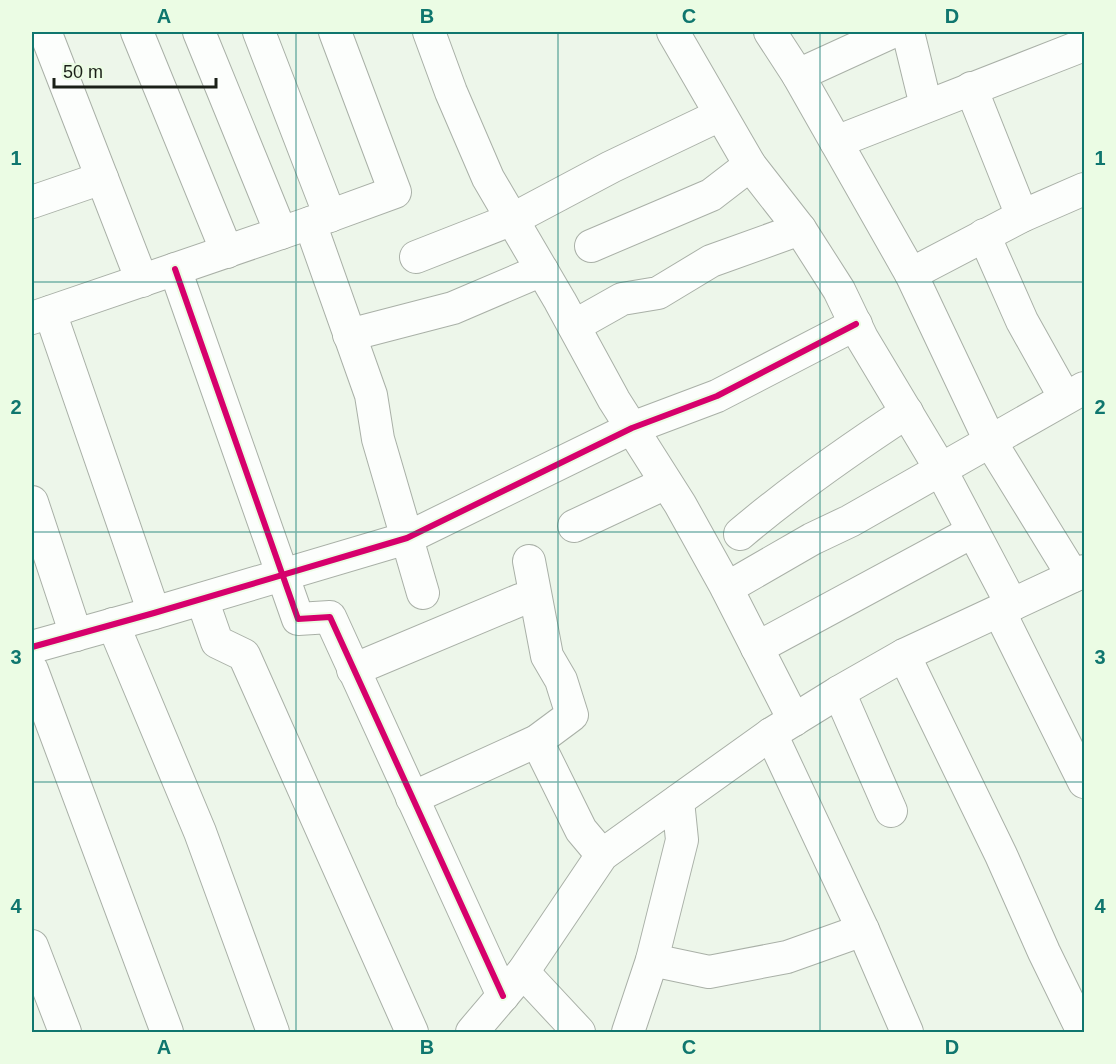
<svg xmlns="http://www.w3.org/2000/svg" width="1116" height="1064" viewBox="0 0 1116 1064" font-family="Arial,sans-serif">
	<rect width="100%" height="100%" fill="#edf6ea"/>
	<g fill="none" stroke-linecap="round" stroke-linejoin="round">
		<defs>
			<g id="minor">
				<polyline points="137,32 227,252"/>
				<polyline points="199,32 281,233"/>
				<polyline points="259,32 330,216"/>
				<polyline points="429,32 451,92 488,178 560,301 614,400 680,504 725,585 794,720"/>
				<polyline points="673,32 750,165 800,229 839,290 862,338 937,463 1012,605"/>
				<polyline points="770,32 798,75 911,274 990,441 1073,576"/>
				<polyline points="908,32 926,106"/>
				<polyline points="48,39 142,281"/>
				<polyline points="798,75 892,32"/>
				<polyline points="971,88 1022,216"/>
				<polyline points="836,142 1084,45"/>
				<polyline points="32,202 102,178"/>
				<polyline points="310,223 371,395 378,439 423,593"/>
				<polyline points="984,235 1022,321 1065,398"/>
				<polyline points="591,246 711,195 750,165"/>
				<polyline points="416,257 513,219 611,167 720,115"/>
				<polyline points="175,269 298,619 330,617 503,996"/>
				<polyline points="911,274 1022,216 1084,189"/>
				<polyline points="50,312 154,613"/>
				<polyline points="32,318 310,223 395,192 335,32"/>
				<polyline points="574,326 622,299 658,293 711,261 800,229"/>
				<polyline points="349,335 453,308 542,270"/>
				<polyline points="32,502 76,635"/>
				<polyline points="574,526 666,483"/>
				<path d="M740,534C792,490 849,450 907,412"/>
				<polyline points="727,588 812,539 850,521 1084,388"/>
				<polyline points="202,599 217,642 244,655 412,1032"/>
				<polyline points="999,611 1084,782"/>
				<polyline points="113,624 200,832 273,1032"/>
				<polyline points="32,647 154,613 407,538 632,428 717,396 856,324"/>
				<polyline points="757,648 972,532"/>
				<polyline points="904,655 1001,855 1044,952 1083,1032"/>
				<polyline points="32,670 167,1032"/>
				<polyline points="353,670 520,600"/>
				<polyline points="839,692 891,811"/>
				<polyline points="771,734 863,930 907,1032"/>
				<polyline points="537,741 581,830 602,855"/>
				<polyline points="412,798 537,741 572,715 561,680 547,656 529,561"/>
				<polyline points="32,946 65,1032"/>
				<polyline points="652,960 709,972 787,957 863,930"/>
				<polyline points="523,972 579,1032"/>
				<polyline points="472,1032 523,972 602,855 771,734 839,692 904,655 1084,571"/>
				<polyline points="628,1032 652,960 682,840 678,801"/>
			</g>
		</defs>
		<use href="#minor" stroke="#a9b0a7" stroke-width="34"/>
		<use href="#minor" stroke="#fcfefc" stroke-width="32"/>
		<defs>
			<g id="cycleway">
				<polyline points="175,269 298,619 330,617 503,996"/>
				<polyline points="32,647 154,613 407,538 632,428 717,396 856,324"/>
			</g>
		</defs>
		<use href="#cycleway" stroke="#ebfce4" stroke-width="10"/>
		<use href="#cycleway" stroke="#d6006c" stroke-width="6"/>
	</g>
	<path fill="none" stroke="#0f766e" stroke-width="1.5" stroke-opacity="0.55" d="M296,32V1032M558,32V1032M820,32V1032M32,282H1084M32,532H1084M32,782H1084"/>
	<rect width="1116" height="1064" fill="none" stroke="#ebfce4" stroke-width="66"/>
	<path d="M54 78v9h162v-9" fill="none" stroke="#1b2018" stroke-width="3"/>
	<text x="63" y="78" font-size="18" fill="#1b2018" stroke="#ebfce4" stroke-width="4.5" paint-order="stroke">50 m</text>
	<rect x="33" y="33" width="1050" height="998" fill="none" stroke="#0f766e" stroke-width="2"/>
	<g font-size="20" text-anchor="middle" font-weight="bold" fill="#0f766e">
		<text x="164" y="23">A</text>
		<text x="427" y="23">B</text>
		<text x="689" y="23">C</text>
		<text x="952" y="23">D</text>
		<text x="16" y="165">1</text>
		<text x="1100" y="165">1</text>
		<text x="16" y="414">2</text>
		<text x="1100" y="414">2</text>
		<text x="16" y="664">3</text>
		<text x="1100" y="664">3</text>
		<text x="16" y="913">4</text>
		<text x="1100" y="913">4</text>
		<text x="164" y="1054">A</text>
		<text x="427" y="1054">B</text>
		<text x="689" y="1054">C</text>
		<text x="952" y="1054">D</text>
	</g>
</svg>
